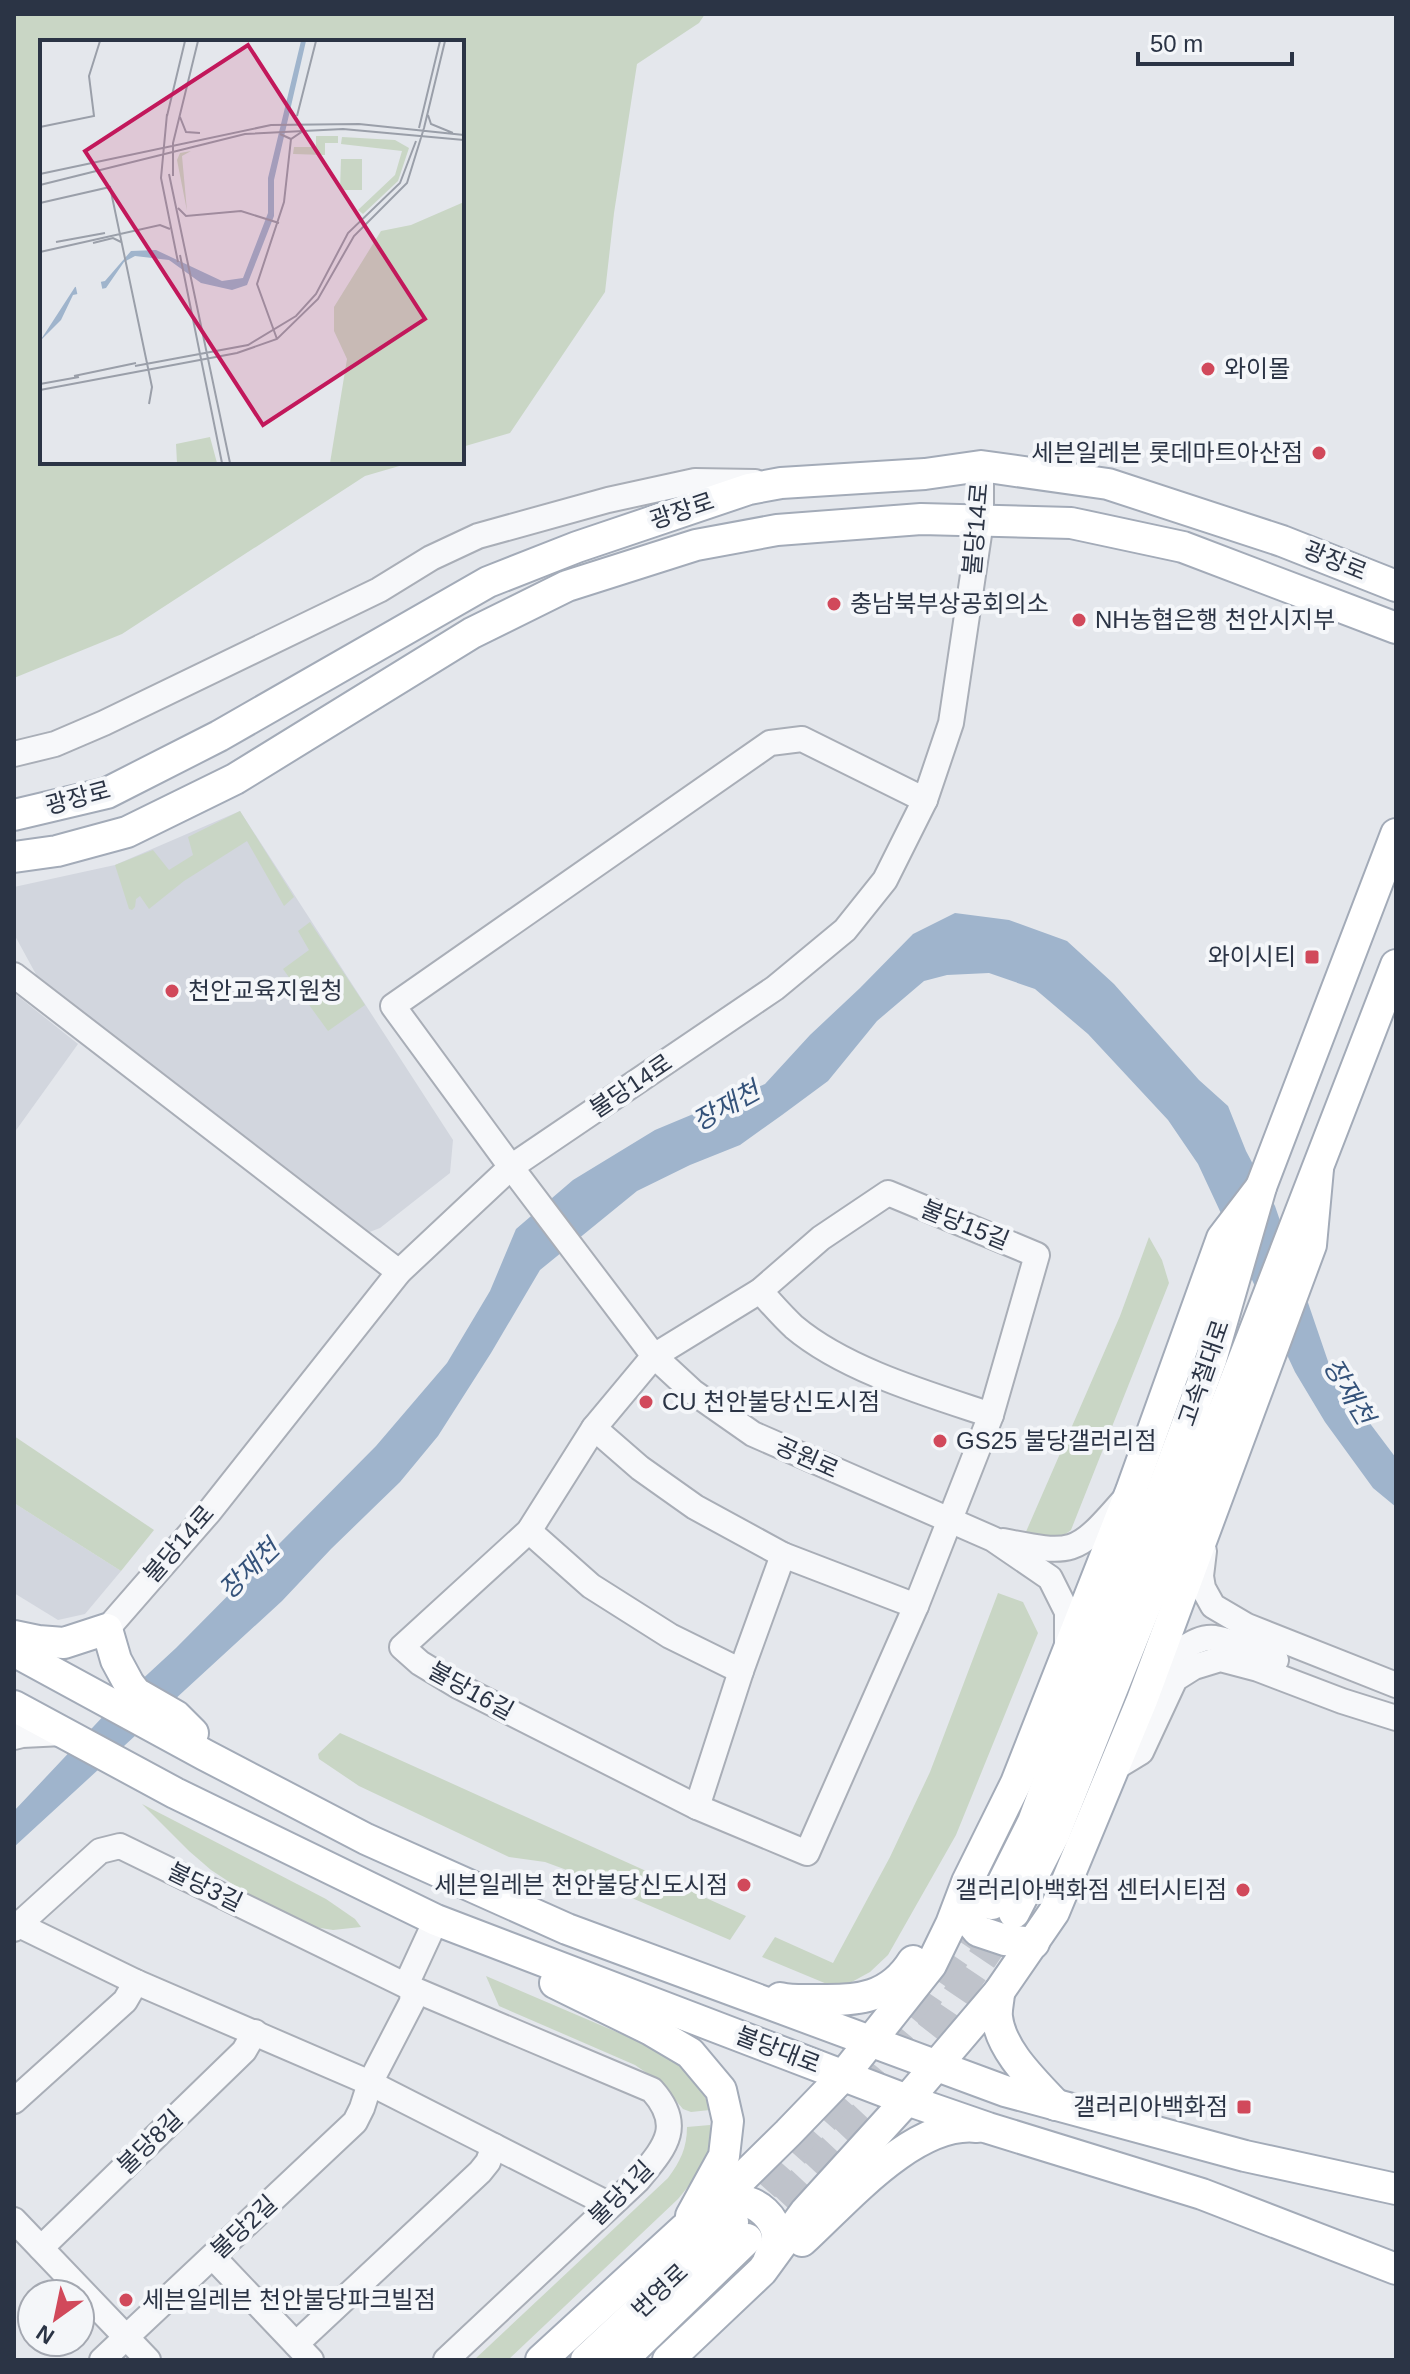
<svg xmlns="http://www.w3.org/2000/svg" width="1410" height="2374" viewBox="0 0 1410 2374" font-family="Arial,'Noto Sans KR',sans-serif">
	<rect width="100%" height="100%" fill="#e4e7ec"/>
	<g fill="#d2d6de">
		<polygon points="240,811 453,1140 450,1173 380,1228 367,1233 38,978 14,934 14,887 115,865"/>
		<polygon points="14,993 78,1044 14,1133"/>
		<polygon points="14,1503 121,1571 85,1614 58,1620 14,1593"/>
	</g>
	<g fill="#c9d6c5">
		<polygon points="14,14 705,14 699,23 637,64 614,213 605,292 510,433 462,447 462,42 42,42 42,462 413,462 365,476 122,634 14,678"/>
		<polygon points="240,811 294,897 284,906 247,841 184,881 149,909 140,896 136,899 135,907 132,910 129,909 115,865 153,850 169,870 193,855 188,837"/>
		<polygon points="310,922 365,1005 328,1031 283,969 309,950 298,931"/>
		<path d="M1149,1237L1162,1260L1169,1283L1071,1530C1055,1543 1044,1539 1025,1534L1120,1316Z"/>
		<polygon points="14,1436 154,1530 121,1571 14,1503"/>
		<polygon points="998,1593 1023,1602 1038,1633 956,1835 888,1955 870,1972 839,1989 762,1957 775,1937 833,1963 890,1857 930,1772"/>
		<polygon points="340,1733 746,1916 730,1940 564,1869 545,1862 509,1857 359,1786 319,1759 318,1754"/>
		<polygon points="142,1804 326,1899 355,1919 361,1927 333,1930 302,1925 281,1916 211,1870 189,1851"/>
		<polygon points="486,1976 640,2042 673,2060 692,2073 701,2086 710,2110 691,2112 683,2109 660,2082 635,2065 499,2006"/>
		<path d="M710,2125V2151L700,2172L678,2199L508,2360H474L668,2178C680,2162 687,2148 687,2127Z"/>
	</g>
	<polygon fill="#9fb4cc" points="955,913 1009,920 1067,941 1114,984 1199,1080 1228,1106 1246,1151 1275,1206 1332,1373 1396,1458 1396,1507 1373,1488 1325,1422 1295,1372 1198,1164 1168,1120 1088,1034 1035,989 989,973 947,975 924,981 877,1021 828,1081 782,1115 740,1145 690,1165 637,1191 540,1270 491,1353 438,1436 400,1482 331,1549 282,1601 14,1847 14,1811 110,1709 176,1648 376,1446 447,1363 490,1291 516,1229 573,1180 655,1130 765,1084 810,1035 860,988 913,934"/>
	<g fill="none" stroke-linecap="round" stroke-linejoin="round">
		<g stroke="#bfc3cb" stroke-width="30" stroke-dasharray="30 15" stroke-linecap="butt">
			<polyline points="734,2221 852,2088 926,1999 988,1908"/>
			<polyline points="751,2235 876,2102 946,2012 1011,1916"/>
		</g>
		<defs>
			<g id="minor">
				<polyline points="14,754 55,744 104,723 379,590 431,558 478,536 608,500 695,481 755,482"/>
				<polyline points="925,800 802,739 770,743 393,1006 511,1167 654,1356 693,1392 753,1434 993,1539 1050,1578 1067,1612 1067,1644"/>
				<polyline points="14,975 399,1272"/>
				<polygon points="888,1193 1037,1255 991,1415 916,1606 807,1853 697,1807 458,1686 420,1663 402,1647 529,1531 594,1428 654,1356 760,1291 821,1238"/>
				<path d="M760,1291C771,1303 782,1316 794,1327C845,1370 928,1394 991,1415"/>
				<polyline points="594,1428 640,1468 695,1507 783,1555"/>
				<polyline points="529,1531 591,1586 670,1636 741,1671"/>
				<path d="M1003,1541C1072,1555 1076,1555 1122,1502"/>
				<polyline points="1204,1551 1201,1576 1203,1588 1213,1606 1247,1626 1396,1685"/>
				<polyline points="107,1629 209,1512 399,1272 511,1167 775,988 845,930 885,880 925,800 951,723 981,521 981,466"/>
				<path d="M1154,1681C1166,1663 1191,1635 1215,1638C1235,1641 1257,1653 1276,1660"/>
				<polyline points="14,1737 22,1735 63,1733"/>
				<polyline points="1113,1769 1141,1752 1175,1679 1194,1667 1220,1659 1258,1669 1342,1701 1396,1718"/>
				<polyline points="697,1807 741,1671 783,1555 916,1606"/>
				<polyline points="19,1925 136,1982 370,2083 610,2205"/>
				<path d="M14,1929L100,1851L120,1846L413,1989L652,2090C685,2127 664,2148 638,2180L446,2360"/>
				<polyline points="406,1985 436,1920"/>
				<polyline points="14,2101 125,2001 136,1982"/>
				<polyline points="14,2220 148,2360"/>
				<polyline points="41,2248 244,2051 255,2032"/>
				<polyline points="213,2257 311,2360"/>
				<polyline points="296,2344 480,2172 488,2162 494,2146"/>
				<polyline points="102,2360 355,2122 362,2108 370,2083 412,2002 413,1989"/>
			</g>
			<g id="major">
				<polyline points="14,815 107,793 219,736 488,582 577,547 749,489 781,483 925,474 981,466 1108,484 1282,541 1396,586"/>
				<polyline points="14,857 57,851 127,832 235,779 472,633 567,586 696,545 777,530 921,519 1071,523 1183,547 1396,628"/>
				<polyline points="14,1636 38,1641 64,1643 107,1629 116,1660 129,1684 136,1693 176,1716 193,1733"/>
				<polyline points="14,1651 205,1755 366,1839 567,1929 1005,2091 1245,2156 1396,2189"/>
				<polyline points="14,1706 175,1793 436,1920 907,2100 988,2128 1202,2194 1396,2269"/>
				<polyline points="966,1888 964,1914 978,1931 1005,1940 1034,1943"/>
				<polyline points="992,1904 1033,1822 1079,1698 1161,1494 1211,1360 1261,1187 1396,834"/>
				<polyline points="1014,1913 1054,1835 1229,1397 1396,965"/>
				<polyline points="555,1983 651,2030 690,2053 721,2090 728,2121 724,2156 691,2216"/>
				<path d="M999,1992C999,2000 996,2009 997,2017C1001,2051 1034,2081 1056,2105"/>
				<path d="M780,1998C792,2001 805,2000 818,2000C858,2001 890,1998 913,1961"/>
				<path d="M710,2210C719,2206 730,2201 741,2201C758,2202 775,2218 777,2235C778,2244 773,2251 769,2259"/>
				<path d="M802,2241C845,2202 914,2120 977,2127"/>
				<polyline points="541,2360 684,2229 725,2195 788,2133 843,2076 931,1965 951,1924 967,1882 1016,1783 1131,1491 1222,1238 1261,1187"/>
				<polyline points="586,2360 733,2222"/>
				<polyline points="622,2360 747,2239"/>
				<polyline points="668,2360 762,2271 805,2212 907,2100 999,1992 1054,1912 1142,1700 1311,1245 1318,1169"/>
			</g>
		</defs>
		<use href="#minor" stroke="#a9aeb7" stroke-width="28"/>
		<use href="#major" stroke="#a3abb8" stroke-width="34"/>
		<use href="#minor" stroke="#f7f8fa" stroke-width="24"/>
		<use href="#major" stroke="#fff" stroke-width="30"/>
	</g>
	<g fill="#d1495b" stroke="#f4f6f9" stroke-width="3">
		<circle cx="1208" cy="369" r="8"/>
		<circle cx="1319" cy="453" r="8"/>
		<circle cx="834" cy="604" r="8"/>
		<circle cx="1079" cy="620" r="8"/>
		<rect x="1304" y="949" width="16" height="16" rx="4"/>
		<circle cx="172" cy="991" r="8"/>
		<circle cx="646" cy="1402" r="8"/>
		<circle cx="940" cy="1441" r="8"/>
		<circle cx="744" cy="1885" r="8"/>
		<circle cx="1243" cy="1890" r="8"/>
		<rect x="1236" y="2099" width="16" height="16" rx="4"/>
		<circle cx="126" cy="2300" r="8"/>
	</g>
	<g text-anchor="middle" stroke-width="8" stroke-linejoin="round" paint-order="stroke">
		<g font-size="24" fill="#2b3445" stroke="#f4f6f9" text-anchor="start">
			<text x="1224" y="377">와이몰</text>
			<text x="1303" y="461" text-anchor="end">세븐일레븐 롯데마트아산점</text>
			<text x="850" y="612">충남북부상공회의소</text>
			<text x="1095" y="628">NH농협은행 천안시지부</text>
			<text x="1296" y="965" text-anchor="end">와이시티</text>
			<text x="188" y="999">천안교육지원청</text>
			<text x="662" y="1410">CU 천안불당신도시점</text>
			<text x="956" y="1449">GS25 불당갤러리점</text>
			<text x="728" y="1893" text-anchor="end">세븐일레븐 천안불당신도시점</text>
			<text x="1227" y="1898" text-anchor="end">갤러리아백화점 센터시티점</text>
			<text x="1228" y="2115" text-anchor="end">갤러리아백화점</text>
			<text x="142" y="2308">세븐일레븐 천안불당파크빌점</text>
		</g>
		<g font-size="24" fill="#2b3445" stroke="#f4f6f9">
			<text transform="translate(682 511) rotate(-19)" y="8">광장로</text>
			<text transform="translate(976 529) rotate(-85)" y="8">불당14로</text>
			<text transform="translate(1335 561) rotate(22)" y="8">광장로</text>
			<text transform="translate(78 798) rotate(-15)" y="8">광장로</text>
			<text transform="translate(631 1086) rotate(-34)" y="8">불당14로</text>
			<text transform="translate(965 1225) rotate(22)" y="8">불당15길</text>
			<text transform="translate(1204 1373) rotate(-71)" y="8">고속철대로</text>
			<text transform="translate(807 1458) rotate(24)" y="8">공원로</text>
			<text transform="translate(179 1544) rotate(-49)" y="8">불당14로</text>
			<text transform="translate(471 1691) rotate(29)" y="8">불당16길</text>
			<text transform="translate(205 1887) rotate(26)" y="8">불당3길</text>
			<text transform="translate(778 2050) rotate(21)" y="8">불당대로</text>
			<text transform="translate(150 2142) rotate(-44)" y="8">불당8길</text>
			<text transform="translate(621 2193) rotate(-45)" y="8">불당1길</text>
			<text transform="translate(244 2227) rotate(-43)" y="8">불당2길</text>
			<text transform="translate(660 2291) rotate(-43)" y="8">번영로</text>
		</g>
		<g font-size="26" font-style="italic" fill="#34527a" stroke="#f4f6f9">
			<text transform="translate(726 1106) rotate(-29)" y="9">장재천</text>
			<text transform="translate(1349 1391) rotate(59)" y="9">장재천</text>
			<text transform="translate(249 1569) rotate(-44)" y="9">장재천</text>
		</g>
	</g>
	<g transform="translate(40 40)">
		<rect width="424" height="424" fill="#e4e7ec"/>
		<path d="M276,96H298V103H285V115L253,114L254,107H276ZM302,97L355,100L369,108L358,141L323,174L318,170L355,135L362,111L301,104ZM151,111L142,116L147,171L137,120L140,113ZM301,119H322V150H300ZM424,162V423H290L307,319L294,291V267L341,191L371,185ZM170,397L177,423H137L136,404Z" fill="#c9d6c5"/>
		<path d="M261,1H266L234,140V176L207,245L192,250L161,243L129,220L95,216L84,222L66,248L33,255L21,280L0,301L35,247L65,241L91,211L116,210L182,241L203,238L228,173V138Z" fill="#9fb4cc"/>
		<path d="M60,238L63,252L38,257L35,243Z" fill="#e4e7ec"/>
		<path fill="none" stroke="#9a9fa9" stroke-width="2" d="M127,74L121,138L138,222M388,75L391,84L413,93M127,76L145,1M257,76L276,1M140,77L146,92L160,93M0,87L54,76L49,36L60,1M379,88L400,1M384,88L405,1M240,94L251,99L263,91M0,134L231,85L319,84L424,95M129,134L190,423M133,136V103L158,1M0,145L205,94L303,89L424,100M0,163L70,147L112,347L109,364M138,168L146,176L201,171L239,183M16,202L65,193M53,203L73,198L81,202M0,212L120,185L130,189M140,215L182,423M237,299L217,244L244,162L251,99M95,326L208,305L256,276L276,254L308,193L360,143L376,101M34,336L96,323M0,344L39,337M0,350L197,313L237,299L278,259L314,196L367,143L384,88"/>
		<path fill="#c2185b" fill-opacity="0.15" stroke="#c2185b" stroke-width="4" d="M208,5L385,279L223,385L45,111Z"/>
		<rect width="424" height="424" fill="none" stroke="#2b3445" stroke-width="4"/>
	</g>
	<rect width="1410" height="2374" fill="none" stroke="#2b3445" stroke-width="32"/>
	<g transform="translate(56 2318) rotate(213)"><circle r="38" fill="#f4f6f9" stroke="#a4a8b1" stroke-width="2"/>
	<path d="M0-6L14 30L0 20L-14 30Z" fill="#d1495b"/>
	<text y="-12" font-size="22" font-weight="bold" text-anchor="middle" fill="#2b3445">N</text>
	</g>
	<path d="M1138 52v12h154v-12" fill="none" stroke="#2b3445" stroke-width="4"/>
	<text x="1150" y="52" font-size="24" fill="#2b3445" stroke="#f4f6f9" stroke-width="6" paint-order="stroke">50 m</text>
</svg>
